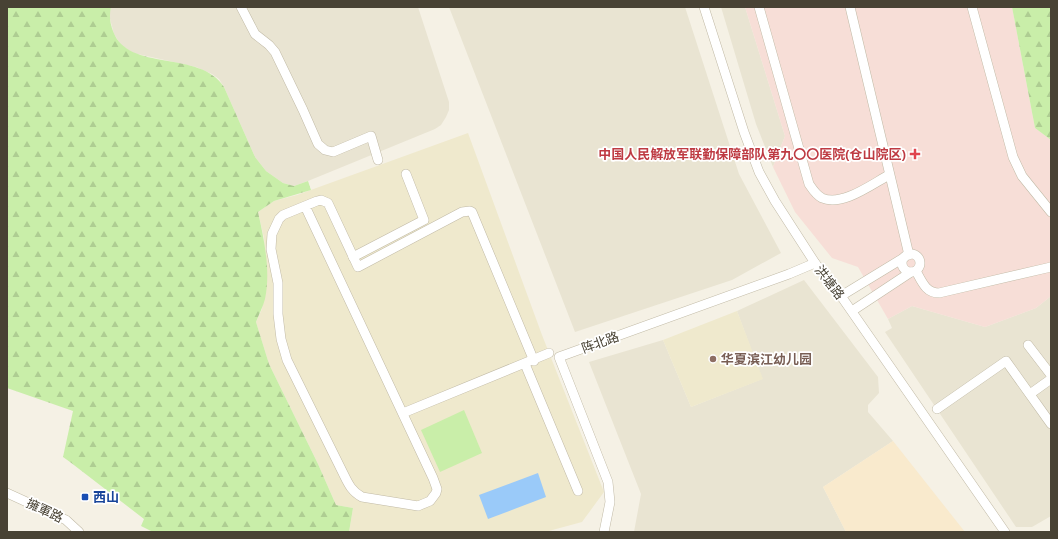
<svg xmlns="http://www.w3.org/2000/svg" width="1058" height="539" viewBox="0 0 1058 539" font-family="'Open Sans','Noto Sans SC',sans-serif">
	<defs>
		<pattern id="forest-firs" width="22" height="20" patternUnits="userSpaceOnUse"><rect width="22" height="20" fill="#c9eea9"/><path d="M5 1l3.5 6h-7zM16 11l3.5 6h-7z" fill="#aecd92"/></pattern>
	</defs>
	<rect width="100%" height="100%" fill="#f5f1e5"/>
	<g fill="#e9e4d2">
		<polygon points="111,7 418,7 449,102 449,110 446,117 441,125 435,129 308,181 294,186 283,183 266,171 255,157 224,87 219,79 212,74 196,67 133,53 121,45 114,34 109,15"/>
		<polygon points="449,7 685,7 739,174 781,253 732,280 575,332"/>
		<polygon points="721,7 745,7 785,136 773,167 756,124"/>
		<polygon points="804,280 878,377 879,393 868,405 868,412 893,441 823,487 846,532 634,532 641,494 589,362 663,340 691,407 762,379 737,311"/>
		<polygon points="1051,296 1051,516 1032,527 1016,527 885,332 892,328 888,319 912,306 985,327 1036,308"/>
	</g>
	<polygon fill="#f9eacd" points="893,441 965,532 846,532 823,487"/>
	<g fill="#efe9cd">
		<polygon points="468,133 542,335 604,492 582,522 545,532 349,532 353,508 336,505 318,464 269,364 256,322 262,309 267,272 264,238 258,212 274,201 297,195"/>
		<polygon points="737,311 763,379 691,407 663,340"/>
	</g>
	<polygon fill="#f7ded7" points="745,7 1012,7 1035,128 1051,140 1051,296 1036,308 985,327 912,306 888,319 858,267 832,258 795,212 773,167 785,136"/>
	<g fill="url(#forest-firs)">
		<path d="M7,7H111C109,16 110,23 113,31C128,73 200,49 224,87L255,157L266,171L283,183L294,186L308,181L311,190L274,201L258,212C264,239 271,271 265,299C263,307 259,314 256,322L269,364L318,464L336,505L353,508L349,532H153L141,526L144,519L70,462L63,457L73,411L7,388Z"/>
		<polygon points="1012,7 1051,7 1051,140 1035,128"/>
	</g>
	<polygon fill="#c9eea9" points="464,410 482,453 440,472 421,430"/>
	<polygon fill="#9acaf9" points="538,473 546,497 488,519 479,495"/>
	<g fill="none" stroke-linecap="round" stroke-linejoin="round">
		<defs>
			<g id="minor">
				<polyline points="241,7 255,34 269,45 275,52 303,110 318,144 325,150 333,152 371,136 378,160"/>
				<polyline points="704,7 744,132 759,172 775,201 815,263 841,296 1005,532"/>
				<path d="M759,7L809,184C813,190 816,195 822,198C842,207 872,184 889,175"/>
				<polyline points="850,7 909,255"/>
				<polyline points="972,7 1013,157 1022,176 1051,212"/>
				<path d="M305,206L433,478L437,489L436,493L430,501L418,506L362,497C351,491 348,483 343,473L287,360L281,339L278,314V283L271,249L272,234L279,219L283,215L317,201L321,200L328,203L358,267L462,212L470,211L472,212L534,361"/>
				<circle cx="911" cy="263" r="9"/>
				<polyline points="353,257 424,220 406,174"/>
				<path d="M916,271C922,282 926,293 939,293L1051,267"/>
				<polyline points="841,296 905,257"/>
				<polyline points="852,311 911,272"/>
				<polyline points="1028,345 1051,375"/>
				<polyline points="525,364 578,491"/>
				<polyline points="1030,394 1051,379"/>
				<polyline points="937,409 1006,361 1051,424"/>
				<polyline points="403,413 549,353"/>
				<polyline points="7,493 66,520 79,532"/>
				<polyline points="604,532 610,502 608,482 559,357 789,274 815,263"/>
			</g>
		</defs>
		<use href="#minor" stroke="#c1baa6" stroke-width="10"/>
		<use href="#minor" stroke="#fff" stroke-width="9"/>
	</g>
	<path fill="#e0444e" stroke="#fff" stroke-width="1.5" d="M913 148h4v4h4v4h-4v4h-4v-4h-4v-4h4z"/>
	<circle fill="#8d6e63" stroke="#fff" stroke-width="1.5" cx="713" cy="359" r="4"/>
	<rect fill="#1a4fb4" stroke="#fff" stroke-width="1.5" x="81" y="493" width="8" height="8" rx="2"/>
	<g text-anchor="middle" stroke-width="3.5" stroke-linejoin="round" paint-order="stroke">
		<g font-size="13" font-weight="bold" fill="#be3a42" stroke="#fff" text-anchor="end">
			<text x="906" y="159">中国人民解放军联勤保障部队第九〇〇医院(仓山院区)</text>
		</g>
		<g font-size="13" fill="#484234" stroke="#fff">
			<text transform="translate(830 282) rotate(52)" y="5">洪塘路</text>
			<text transform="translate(600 342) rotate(-20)" y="5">阵北路</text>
			<text transform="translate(45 510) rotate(25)" y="5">擁軍路</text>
		</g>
		<g font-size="13" font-weight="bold" fill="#785e54" stroke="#fff" text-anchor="start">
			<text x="721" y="364">华夏滨江幼儿园</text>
		</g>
		<g font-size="13" font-weight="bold" fill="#164399" stroke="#fff" text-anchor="start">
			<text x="93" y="502">西山</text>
		</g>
	</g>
	<rect width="1058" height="539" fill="none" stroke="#484234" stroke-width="16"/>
</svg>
